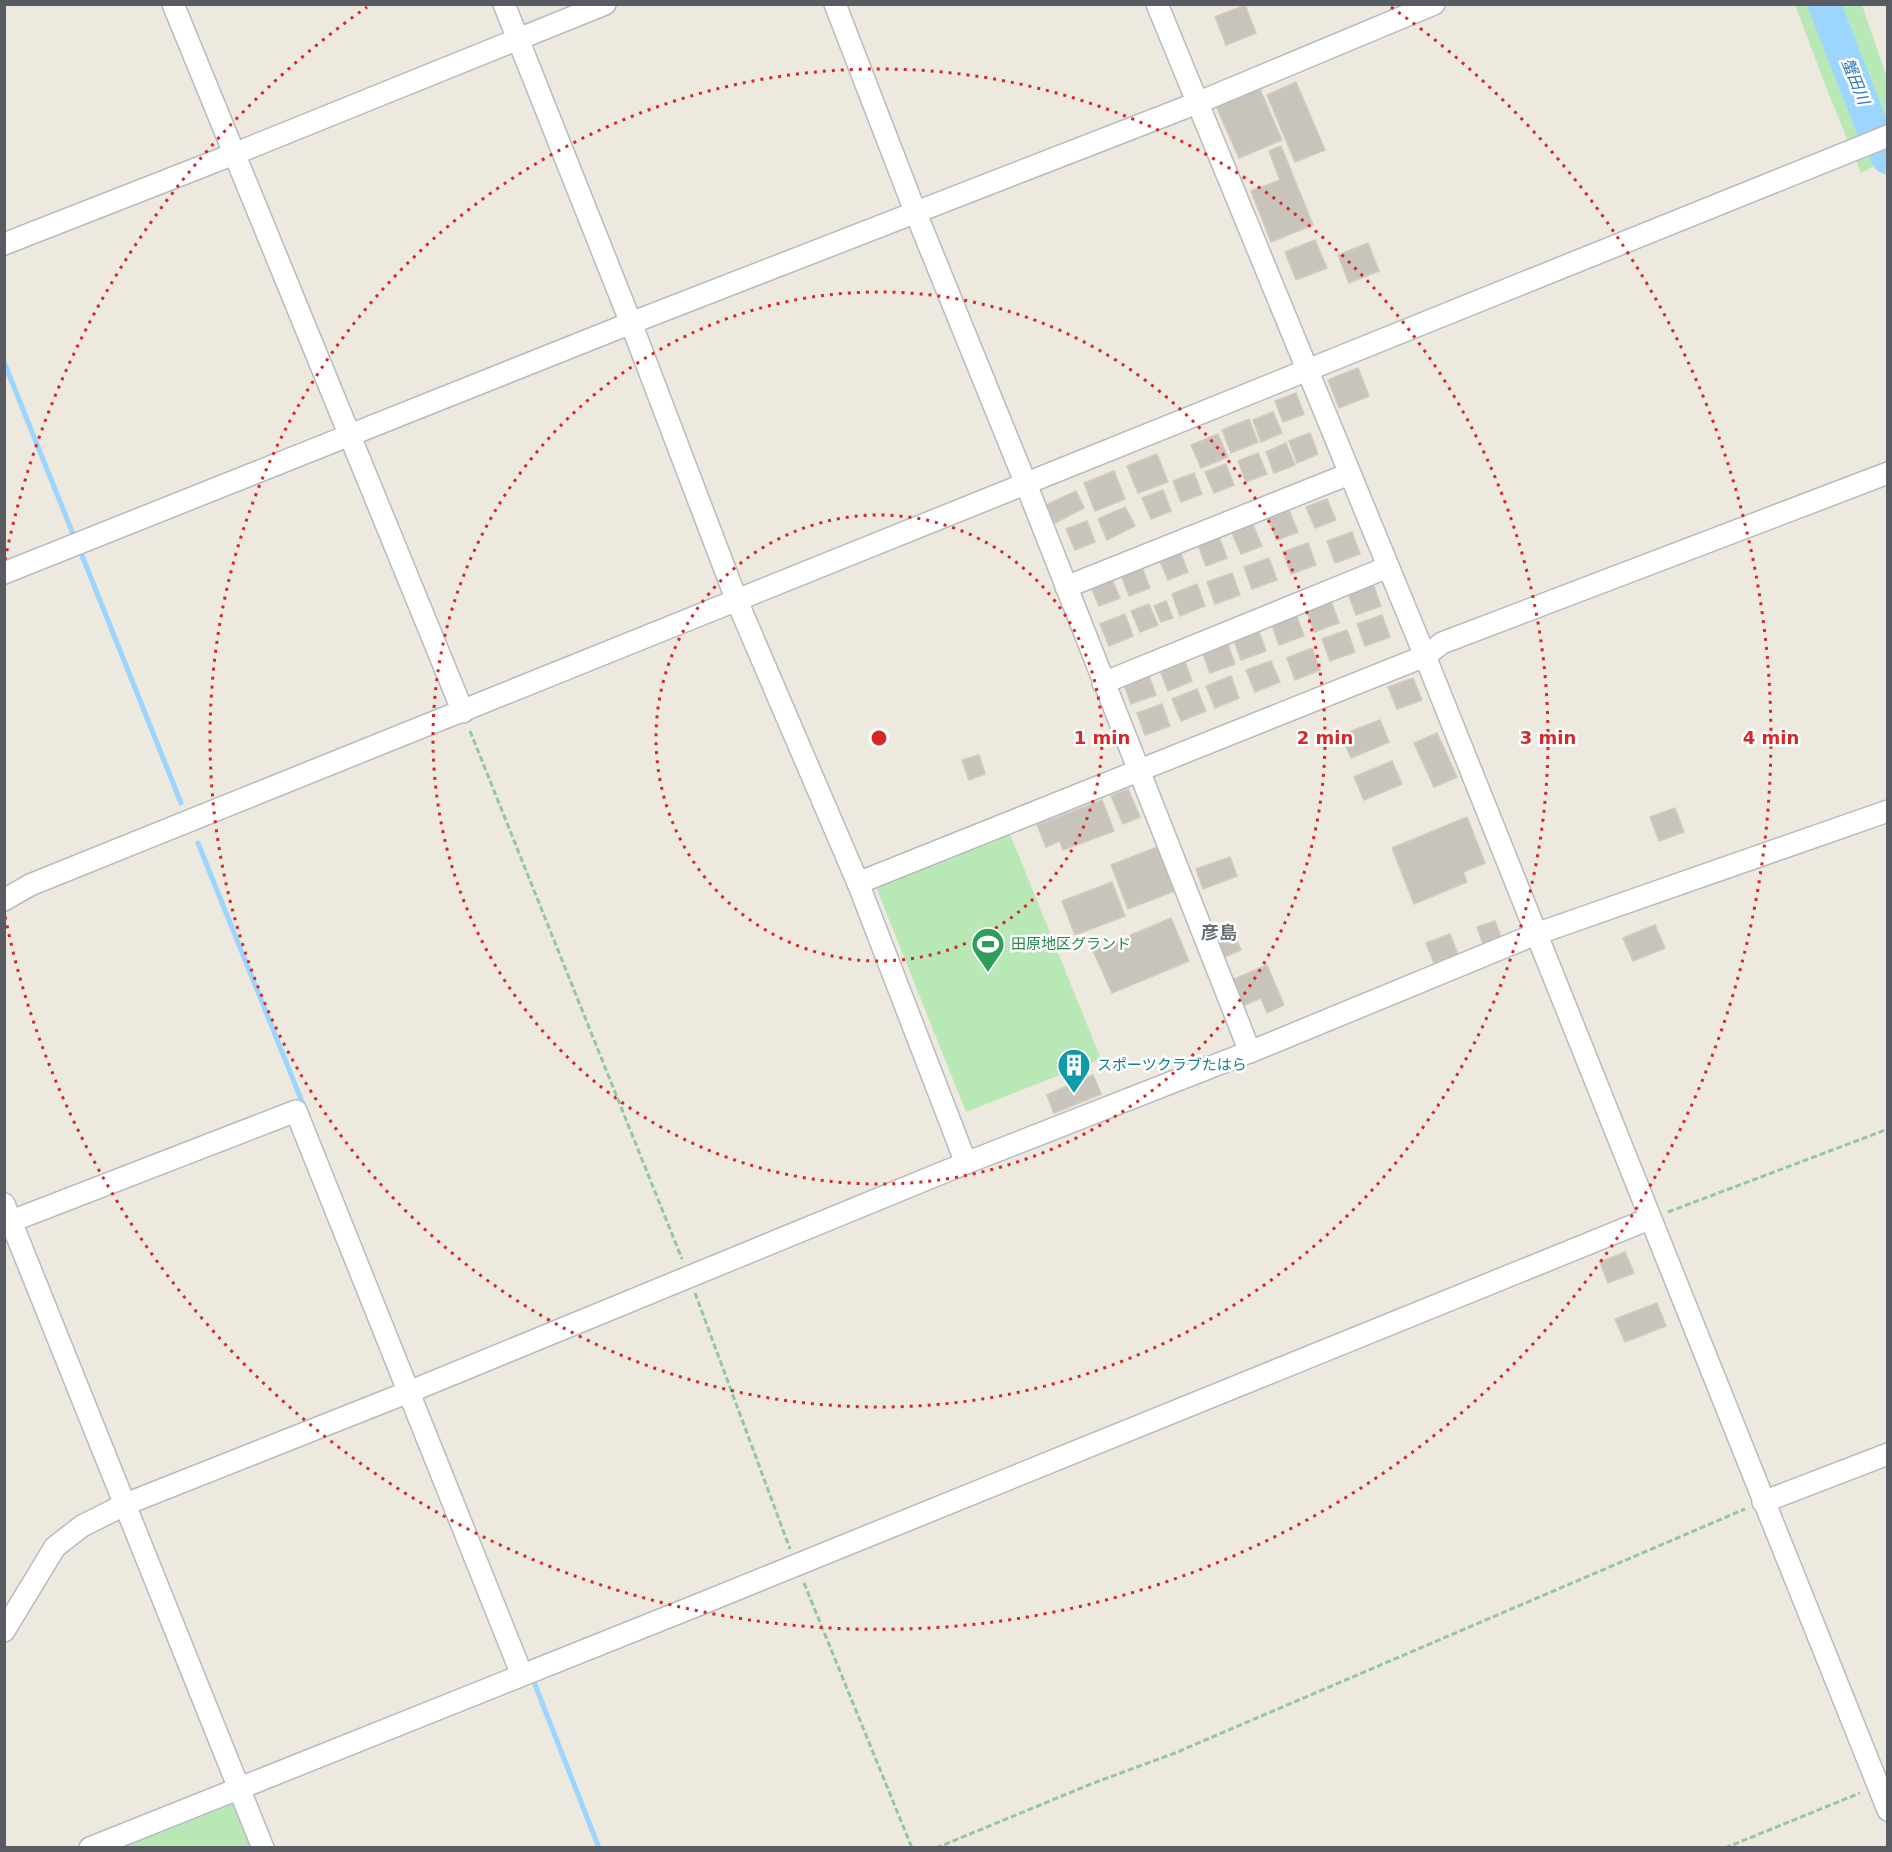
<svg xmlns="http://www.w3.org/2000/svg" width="1892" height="1852" viewBox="0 0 1892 1852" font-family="'DejaVu Sans','Noto Sans JP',sans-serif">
	<rect width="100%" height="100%" fill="#ede9de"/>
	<g fill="#b9e8b7">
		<polygon points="1795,5 1862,5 1887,78 1888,159 1861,173 1826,87"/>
		<polygon points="1010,834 1101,1059 966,1112 876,887"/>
		<polygon points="232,1799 252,1848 110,1848"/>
	</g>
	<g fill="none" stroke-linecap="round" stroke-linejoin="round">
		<g stroke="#9cd6ff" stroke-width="5">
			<polyline points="4,362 75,539"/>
			<polyline points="79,548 181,803"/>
			<polyline points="198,843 305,1109"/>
			<polyline points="532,1677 599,1848"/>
		</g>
		<polyline stroke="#9cd6ff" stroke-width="33" points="1824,4 1874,132 1888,158"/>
	</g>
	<g fill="#c8c4bb" stroke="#d2cbbc" stroke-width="1.5">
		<polygon points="1245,5 1256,33 1226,45 1215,17"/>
		<polygon points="1296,82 1325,150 1295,162 1267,95"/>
		<polygon points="1258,85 1282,140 1239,158 1215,104"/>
		<polygon points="1281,146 1313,225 1271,242 1251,191 1280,180 1269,151"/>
		<polygon points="1315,240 1327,268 1296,280 1285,252"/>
		<polygon points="1368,243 1379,271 1349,283 1338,255"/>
		<polygon points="1358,368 1369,396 1339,408 1328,380"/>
		<polygon points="1296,393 1304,414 1283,422 1275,401"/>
		<polygon points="1273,412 1282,433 1261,442 1253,420"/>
		<polygon points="1249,419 1258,442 1231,453 1222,430"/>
		<polygon points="1310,433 1318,454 1297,463 1289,441"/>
		<polygon points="1218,434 1228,457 1201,468 1191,445"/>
		<polygon points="1286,443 1295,465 1274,473 1266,452"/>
		<polygon points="1258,453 1267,474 1246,482 1238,461"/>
		<polygon points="1157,454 1168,482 1138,493 1127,466"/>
		<polygon points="1226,464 1234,485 1214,493 1205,472"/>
		<polygon points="1114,471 1125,499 1095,511 1084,483"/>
		<polygon points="1194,473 1202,494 1181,502 1173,481"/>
		<polygon points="1163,490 1171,511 1151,519 1142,498"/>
		<polygon points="1076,491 1084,508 1055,523 1046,505"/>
		<polygon points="1327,499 1336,520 1315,528 1306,507"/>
		<polygon points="1125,507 1135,526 1107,540 1098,519"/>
		<polygon points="1289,510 1298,532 1277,540 1268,519"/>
		<polygon points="1087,521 1095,542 1075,550 1066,529"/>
		<polygon points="1253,525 1262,546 1241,554 1232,533"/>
		<polygon points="1352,532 1360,554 1335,563 1327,541"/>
		<polygon points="1219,536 1227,558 1206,566 1198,545"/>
		<polygon points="1308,543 1316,565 1291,574 1283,552"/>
		<polygon points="1180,551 1188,572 1168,580 1159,559"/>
		<polygon points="1269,558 1277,580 1252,589 1244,567"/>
		<polygon points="1142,567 1150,588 1129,596 1121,575"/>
		<polygon points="1232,573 1240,595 1215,604 1207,582"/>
		<polygon points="1111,577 1120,598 1099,606 1090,585"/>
		<polygon points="1197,584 1205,606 1180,616 1172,594"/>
		<polygon points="1373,584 1381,606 1356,615 1348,593"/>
		<polygon points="1166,601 1173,618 1161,622 1154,606"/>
		<polygon points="1331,601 1339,623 1314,632 1306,610"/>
		<polygon points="1149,604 1158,625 1140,632 1131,611"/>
		<polygon points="1125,614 1133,636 1109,646 1100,624"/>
		<polygon points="1296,614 1304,636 1279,645 1271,623"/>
		<polygon points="1382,615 1390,637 1365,646 1357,624"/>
		<polygon points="1258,629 1266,651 1241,660 1233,638"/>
		<polygon points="1347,630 1355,652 1330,661 1322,639"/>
		<polygon points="1227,642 1235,664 1210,673 1202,651"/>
		<polygon points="1312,648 1320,670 1295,680 1287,658"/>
		<polygon points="1184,659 1192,681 1168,691 1159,668"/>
		<polygon points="1271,661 1280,682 1255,692 1246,670"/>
		<polygon points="1148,673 1156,695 1131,704 1123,682"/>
		<polygon points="1231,676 1239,698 1215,708 1206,686"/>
		<polygon points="1413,678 1422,700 1397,709 1388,687"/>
		<polygon points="1197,689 1206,711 1181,721 1172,699"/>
		<polygon points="1162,704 1170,726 1145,735 1137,713"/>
		<polygon points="1380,720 1389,742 1351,758 1341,735"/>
		<polygon points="1437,733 1457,777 1434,787 1414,743"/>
		<polygon points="979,755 985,774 969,780 962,760"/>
		<polygon points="1392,761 1402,784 1364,800 1354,777"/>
		<polygon points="1128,789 1140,817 1123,824 1111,796"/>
		<polygon points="1102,800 1114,831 1063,850 1060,841 1046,847 1037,825"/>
		<polygon points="1675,808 1684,832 1659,841 1650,817"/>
		<polygon points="1467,817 1485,863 1463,872 1467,882 1414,904 1392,848"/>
		<polygon points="1160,846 1177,890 1128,909 1111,865"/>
		<polygon points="1230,857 1237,876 1203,889 1196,869"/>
		<polygon points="1112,882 1125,916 1075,935 1062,901"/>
		<polygon points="1171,918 1189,961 1112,993 1093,951"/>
		<polygon points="1495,921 1501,937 1483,944 1477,927"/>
		<polygon points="1229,922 1241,950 1224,957 1212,929"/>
		<polygon points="1655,925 1665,948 1633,961 1623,938"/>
		<polygon points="1450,934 1458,954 1434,963 1426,943"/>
		<polygon points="1267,965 1284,1005 1267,1013 1261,998 1243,1006 1232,980"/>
		<polygon points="1093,1075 1101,1094 1054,1113 1047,1095"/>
		<polygon points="1093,1075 1101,1094 1054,1113 1047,1095"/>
		<polygon points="1625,1252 1634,1273 1608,1283 1600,1262"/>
		<polygon points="1657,1303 1666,1326 1625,1342 1615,1319"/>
	</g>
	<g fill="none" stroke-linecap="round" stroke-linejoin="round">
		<defs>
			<g id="minor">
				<polyline points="173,4 463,712"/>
				<polyline points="504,4 631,323 737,601 858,883 966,1163"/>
				<polyline points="835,4 915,211 1026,484 1250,1052"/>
				<polyline points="1157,4 1425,656 1888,1810"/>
				<polyline points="4,244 234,154 605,4"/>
				<polyline points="4,573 631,323 1197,103 1434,4"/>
				<polyline points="1066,587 1349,474"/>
				<polyline points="1103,683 1388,567"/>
				<polyline points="858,883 1425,656 1442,643 1888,473"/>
				<polyline points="4,900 30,885 1888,136"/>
				<polyline points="4,1204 263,1848"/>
				<polyline points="4,1224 296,1111 522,1675"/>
				<polyline points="1763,1502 1888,1454"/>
				<polyline points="4,1631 55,1547 82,1526 126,1504 421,1387 966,1163 1267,1045 1536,934 1888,811"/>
				<polyline points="90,1848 693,1607 1649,1219"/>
			</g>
		</defs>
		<use href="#minor" stroke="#b7bac0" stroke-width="24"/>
		<g stroke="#90c99f" stroke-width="3" stroke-dasharray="6 3" stroke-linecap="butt">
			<polyline points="470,731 682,1259"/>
			<polyline points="1668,1212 1888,1129"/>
			<polyline points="695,1293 790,1549"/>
			<polyline points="804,1583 912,1848"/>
			<polyline points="936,1848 1091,1784 1175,1753 1745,1509"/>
			<polyline points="1725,1848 1860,1793"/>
		</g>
		<use href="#minor" stroke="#fff" stroke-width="21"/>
	</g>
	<g fill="none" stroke="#d62828" stroke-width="3" stroke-dasharray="3 6">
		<circle cx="879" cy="738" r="223"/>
		<circle cx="879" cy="738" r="446"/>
		<circle cx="879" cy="738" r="669"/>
		<path d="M5 560A892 892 0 0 1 367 7M1391 7A892 892 0 1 1 5 916"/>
	</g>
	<defs>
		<symbol id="stadium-pin" viewBox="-11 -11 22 30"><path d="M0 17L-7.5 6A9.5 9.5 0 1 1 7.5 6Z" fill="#2e9e5b" stroke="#fff"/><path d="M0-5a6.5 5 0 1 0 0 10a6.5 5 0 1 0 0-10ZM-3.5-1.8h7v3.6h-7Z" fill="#fff"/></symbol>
		<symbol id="building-pin" viewBox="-11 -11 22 30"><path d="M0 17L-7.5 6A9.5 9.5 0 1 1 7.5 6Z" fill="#0f9aa8" stroke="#fff"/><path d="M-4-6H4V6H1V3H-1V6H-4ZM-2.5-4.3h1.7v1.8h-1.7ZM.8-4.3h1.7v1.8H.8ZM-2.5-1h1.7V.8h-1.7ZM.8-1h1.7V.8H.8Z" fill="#fff"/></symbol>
	</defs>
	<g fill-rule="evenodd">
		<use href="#stadium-pin" x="969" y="925" width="38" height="52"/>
		<use href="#building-pin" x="1055" y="1046" width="38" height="52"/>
	</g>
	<g text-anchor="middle" stroke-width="5" stroke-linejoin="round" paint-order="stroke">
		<g font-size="15" fill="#27864d" stroke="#fff" text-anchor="start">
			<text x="1011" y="949">田原地区グランド</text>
		</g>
		<g font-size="15" fill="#0d838f" stroke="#fff" text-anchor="start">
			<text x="1097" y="1070">スポーツクラブたはら</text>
		</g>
		<g font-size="16" font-style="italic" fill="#3078bb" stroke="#fff">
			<text transform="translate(1856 81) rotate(68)" y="6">蟹田川</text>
		</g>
		<g font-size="18" font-weight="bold" fill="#696e74" stroke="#fff">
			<text x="1219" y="939">彦島</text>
		</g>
	</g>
	<circle cx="879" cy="738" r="9" fill="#d62828" stroke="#fff" stroke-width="3"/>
	<g font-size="18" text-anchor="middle" font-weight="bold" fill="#d62828" stroke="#fff" stroke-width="5" stroke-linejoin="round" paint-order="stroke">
		<text x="1102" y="744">1 min</text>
		<text x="1325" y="744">2 min</text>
		<text x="1548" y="744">3 min</text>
		<text x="1771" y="744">4 min</text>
	</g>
	<rect width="1892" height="1852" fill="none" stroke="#585c62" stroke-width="12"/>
</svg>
